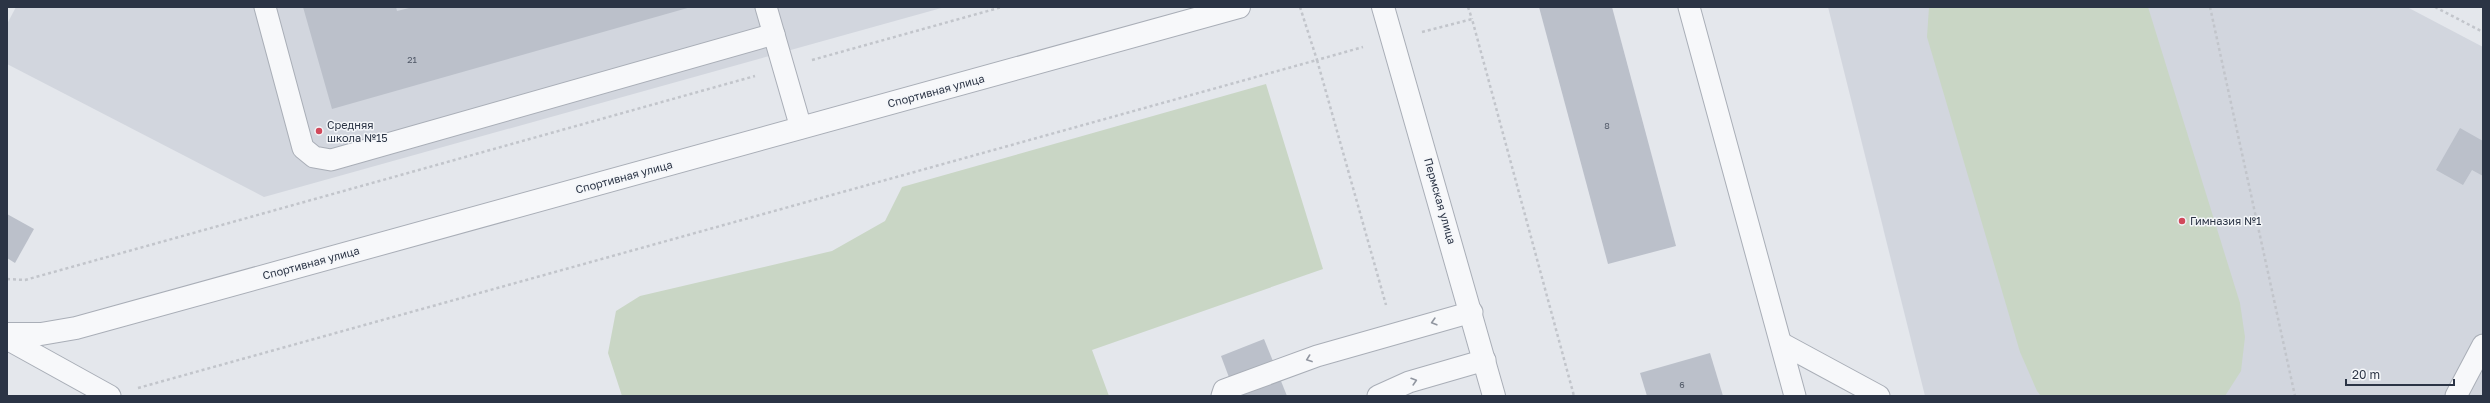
<svg xmlns="http://www.w3.org/2000/svg" width="2490" height="403" viewBox="0 0 2490 403" font-family="'Golos Text',sans-serif">
	<rect width="100%" height="100%" fill="#e4e7ec"/>
	<g fill="#d2d6de">
		<polygon points="16,7 945,7 264,197 7,64 7,24"/>
		<polygon points="1828,7 2407,7 2483,47 2483,396 1925,396"/>
	</g>
	<g fill="#c9d6c5">
		<polygon points="1929,7 2148,7 2240,303 2245,337 2241,371 2225,396 2041,396 2037,391 2020,352 1927,37"/>
		<polygon points="1266,84 1323,269 1092,350 1109,396 622,396 608,353 616,311 640,296 832,251 885,221 902,187"/>
	</g>
	<g fill="#bbc0ca">
		<polygon points="303,7 396,7 397,11 413,7 691,7 332,109"/>
		<polygon points="1539,7 1612,7 1676,246 1608,264"/>
		<polygon points="2460,128 2483,141 2483,176 2472,170 2463,185 2436,170"/>
		<polygon points="7,214 34,229 15,263 7,258"/>
		<polygon points="1264,339 1287,396 1236,396 1221,356"/>
		<polygon points="1710,353 1723,396 1647,396 1640,373"/>
	</g>
	<g fill="none" stroke-linecap="round" stroke-linejoin="round">
		<defs>
			<g id="service">
				<polyline points="265,7 303,148 314,157 331,160 774,34"/>
				<polyline points="766,7 801,128"/>
				<polyline points="1689,7 1795,396"/>
				<polyline points="7,339 110,396"/>
				<polyline points="1781,343 1879,396"/>
				<polyline points="1222,396 1224,390 1317,356 1472,312"/>
				<polyline points="1378,396 1409,382 1485,360"/>
				<polyline points="2456,396 2483,345"/>
			</g>
			<g id="tertiary">
				<polyline points="1383,7 1494,396"/>
				<polyline points="7,334 41,334 76,328 1239,7"/>
			</g>
		</defs>
		<use href="#service" stroke="#a9aeb7" stroke-width="23"/>
		<use href="#tertiary" stroke="#a9aeb7" stroke-width="24"/>
		<g stroke="#c2c5cb" stroke-width="2.5" stroke-dasharray="3 3" stroke-linecap="butt">
			<polyline points="1300,7 1317,60 1363,47"/>
			<polyline points="1468,7 1472,19"/>
			<polyline points="2210,7 2295,396"/>
			<polyline points="2435,7 2483,32"/>
			<polyline points="1422,32 1472,19 1574,396"/>
			<polyline points="812,60 1002,7"/>
			<polyline points="7,279 25,280 755,76"/>
			<polyline points="138,388 1317,60 1386,305"/>
		</g>
		<use href="#service" stroke="#f7f8fa" stroke-width="21"/>
		<use href="#tertiary" stroke="#f7f8fa" stroke-width="22"/>
	</g>
	<defs><path id="oneway-chevron" d="M-2-3.5L2.5 0L-2 3.5" fill="none" stroke-width="1.6" stroke-linecap="round" stroke-linejoin="round"/></defs>
	<g stroke="#9196a0">
		<use href="#oneway-chevron" transform="translate(1434 322) rotate(164)"/>
		<use href="#oneway-chevron" transform="translate(1309 359) rotate(160)"/>
		<use href="#oneway-chevron" transform="translate(1414 381) rotate(-17)"/>
	</g>
	<g fill="#d1495b" stroke="#f4f6f9" stroke-width="1.5">
		<circle cx="319" cy="131" r="4"/>
		<circle cx="2182" cy="221" r="4"/>
	</g>
	<g text-anchor="middle" stroke-width="3" stroke-linejoin="round" paint-order="stroke">
		<g font-size="9" fill="#4f5766">
			<text x="412" y="63">21</text>
			<text x="1607" y="129">8</text>
			<text x="1682" y="388">6</text>
		</g>
		<g font-size="11" fill="#2b3445" stroke="#f4f6f9">
			<text transform="translate(936 91) rotate(-15)" y="4">Спортивная улица</text>
			<text transform="translate(624 177) rotate(-15)" y="4">Спортивная улица</text>
			<text transform="translate(1440 201) rotate(74)" y="4">Пермская улица</text>
			<text transform="translate(311 263) rotate(-15)" y="4">Спортивная улица</text>
		</g>
		<g font-size="11" fill="#2b3445" stroke="#f4f6f9" text-anchor="start">
			<text x="327" y="129">Средняя<tspan x="327" dy="13">школа №15</tspan></text>
			<text x="2190" y="225">Гимназия №1</text>
		</g>
	</g>
	<rect width="2490" height="403" fill="none" stroke="#2b3445" stroke-width="16"/>
	<path d="M2346 379v6h108v-6" fill="none" stroke="#2b3445" stroke-width="2"/>
	<text x="2352" y="379" font-size="12" fill="#2b3445" stroke="#f4f6f9" stroke-width="3" paint-order="stroke">20 m</text>
</svg>
